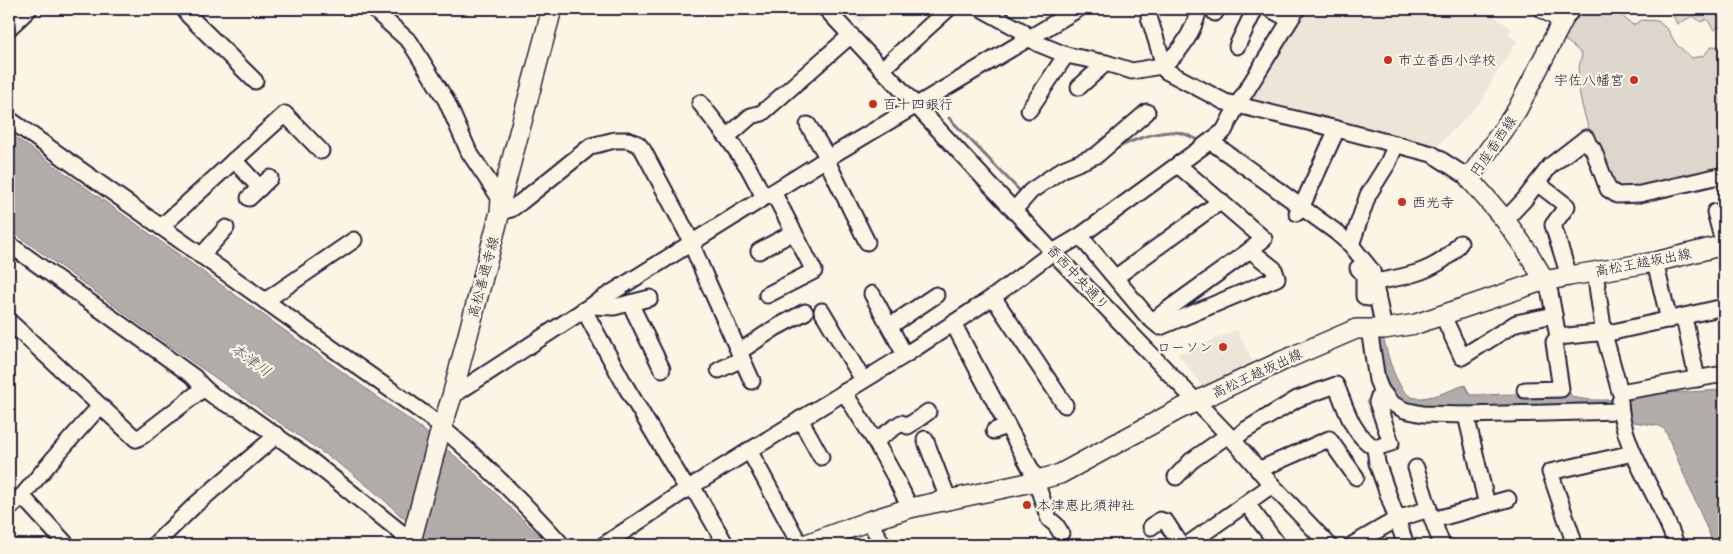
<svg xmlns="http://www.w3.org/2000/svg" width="1733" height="554" viewBox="0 0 1733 554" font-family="Sriracha,'Klee One',sans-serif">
	<rect width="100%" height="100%" fill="#fcf5e5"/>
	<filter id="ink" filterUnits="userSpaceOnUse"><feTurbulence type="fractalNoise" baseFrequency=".02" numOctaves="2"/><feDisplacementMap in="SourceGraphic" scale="10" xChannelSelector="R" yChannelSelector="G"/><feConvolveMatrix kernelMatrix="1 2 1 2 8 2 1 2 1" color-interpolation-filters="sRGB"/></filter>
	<g filter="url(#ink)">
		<g fill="#ece5d8">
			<polygon points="847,9 876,9 860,23"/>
			<polygon points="1302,9 1488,9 1487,12 1512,29 1509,35 1517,41 1493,79 1480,103 1435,149 1259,105 1249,96"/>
			<polygon points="1237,330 1255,367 1209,388 1203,387 1178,354"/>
		</g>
		<g fill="#dcd6cc" stroke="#7f7c84">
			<path d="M1580,9H1623L1621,15L1633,25L1642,20L1658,21L1668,30L1676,44L1692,58L1703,56L1712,46L1722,47L1724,43V171L1620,193C1603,174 1577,104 1578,78C1578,70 1580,62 1582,55L1578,50L1561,37Z"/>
			<polygon points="1676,9 1724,9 1724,27 1723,25 1714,30 1707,19 1701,22 1693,16 1677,24 1672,13"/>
		</g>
		<g fill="#b2adab" stroke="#78757e">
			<polygon points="9,133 422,429 468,467 549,545 432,545 382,498 352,473 167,344 9,229"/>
			<path d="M1376,302C1380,322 1392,397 1416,398C1432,399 1450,390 1465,385L1470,395L1570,393L1572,397C1587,401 1618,402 1631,395L1724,390V545H1714L1665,430L1660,426L1627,421L1624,408L1428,410L1407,407L1385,389L1375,340L1370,303Z"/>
		</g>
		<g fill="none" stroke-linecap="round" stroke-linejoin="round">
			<g stroke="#78757e" stroke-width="3">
				<polyline points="949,118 1019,190 1024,192"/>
				<path d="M1114,150C1129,141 1152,133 1169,132C1180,131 1193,137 1202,143"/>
			</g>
			<defs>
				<g id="minor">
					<polyline points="184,9 189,16 255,81"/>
					<polyline points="373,9 410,42 446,100 469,152 501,200"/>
					<polyline points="826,9 1049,248 1233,440 1272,485 1329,545"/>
					<polyline points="982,9 1022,31 1029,38 1039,44 1066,55 1106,63 1132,71 1161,66 1166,71 1225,102 1337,129 1432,154 1469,178"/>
					<polyline points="1270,9 1290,20"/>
					<polyline points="1215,13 1217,9"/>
					<polyline points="1149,17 1163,62 1161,66"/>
					<polyline points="1563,20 1573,9"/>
					<polyline points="9,28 29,9"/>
					<polyline points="1237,46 1255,9"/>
					<path d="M1161,66C1181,53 1193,32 1199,9"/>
					<polyline points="882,69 948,9"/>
					<polyline points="1079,87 1106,63"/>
					<polyline points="700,103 727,137 751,116 762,113 851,35"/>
					<polyline points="1029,110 1066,55"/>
					<path d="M9,119L429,417C477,456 521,499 562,545"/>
					<polyline points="808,125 828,158"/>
					<polyline points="727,137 748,167 764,197"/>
					<polyline points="1210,141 1336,232 1351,245 1372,271 1384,329"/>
					<polyline points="826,159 867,242"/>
					<polyline points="234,160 260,188"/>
					<polyline points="1537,183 1567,206 1553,225 1569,276"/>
					<polyline points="249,198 270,178"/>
					<polyline points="1015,209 1031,191 1063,169 1097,155 1147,112"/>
					<polyline points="500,212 511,209 521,202 591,146 615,140 628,140 638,144 643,150 687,233 705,276 752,381"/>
					<polyline points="1715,212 1724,245"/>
					<polyline points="1297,213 1302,206 1337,129"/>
					<polyline points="1505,220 1524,200 1550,166 1586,138 1589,145 1593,149 1608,189 1617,195 1640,194 1724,175"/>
					<polyline points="161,227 285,114 321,151"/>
					<polyline points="1080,236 1147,316 1160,327 1277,278 1274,269 1250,250 1264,239 1178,165"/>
					<path d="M9,244L194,377C206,392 221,403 239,409L313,462L398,530L414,545"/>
					<polyline points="1351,245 1368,195 1388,163 1396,144"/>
					<polyline points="759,251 794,232"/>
					<polyline points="201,256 226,228"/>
					<polyline points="1655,262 1669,320"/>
					<polyline points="1358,268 1364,275 1364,296 1368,298 1377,296"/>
					<polyline points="1595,272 1604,334 1724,307"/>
					<polyline points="1116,277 1221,201"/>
					<polyline points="1545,281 1550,293 1558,337 1597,333 1604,334 1620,392 1724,374"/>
					<path d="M1374,282C1406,277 1440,271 1460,243"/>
					<polyline points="872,294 905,355"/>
					<polyline points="767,295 814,271 773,192"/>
					<polyline points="993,297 1065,405"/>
					<polyline points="265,301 354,240"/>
					<polyline points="630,303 662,369"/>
					<polyline points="590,306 614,307 650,298"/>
					<polyline points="584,310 626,387 687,489"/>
					<polyline points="822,311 863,380"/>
					<polyline points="1443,316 1462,357 1516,323 1554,315"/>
					<polyline points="1684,317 1697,379"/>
					<polyline points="9,321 136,439 142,436 204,388"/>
					<polyline points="1153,321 1167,310 1250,250"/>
					<polyline points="953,323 1007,425 994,431"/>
					<polyline points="890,326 936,295"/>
					<polyline points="1369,329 1377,380 1381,390 1391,403 1404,410 1423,414 1466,415 1620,411"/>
					<polyline points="739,352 775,328 805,312"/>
					<polyline points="719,370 742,359"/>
					<polyline points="1525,390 1561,389 1554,342 1558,337"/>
					<polyline points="844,392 875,441 901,423 908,426 928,412"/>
					<polyline points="452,396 584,310 826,159 1078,9"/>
					<path d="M1620,401C1621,449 1662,499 1676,545"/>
					<polyline points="1466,415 1487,505"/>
					<polyline points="800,419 821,457"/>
					<polyline points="1007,425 1033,473 1049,519 1056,525 1061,533"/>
					<polyline points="925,439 949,501"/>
					<path d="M1233,440L1244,431L1297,399L1336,385C1347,410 1351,433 1375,448L1391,443L1377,402L1381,390"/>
					<polyline points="875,441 895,477 910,508"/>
					<polyline points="1375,448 1377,463 1406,545"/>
					<polyline points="749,450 800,545"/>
					<polyline points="1258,470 1329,439 1356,477"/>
					<polyline points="1176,477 1191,461 1228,435"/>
					<polyline points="692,486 726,545"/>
					<polyline points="22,496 67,545"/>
					<polyline points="1247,504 1278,545"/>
					<polyline points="9,509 22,496 59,452 100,406"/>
					<polyline points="1430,513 1442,545"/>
					<polyline points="1433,520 1508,499"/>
					<polyline points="869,521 883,545"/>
					<polyline points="1151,527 1160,520 1166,522 1181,545"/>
					<polyline points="1572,536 1550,472 1633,453"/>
					<polyline points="154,545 195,505 277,435"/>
					<polyline points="604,545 687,489 905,355 993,297 1053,252 1080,236 1224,131 1238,104 1297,9"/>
					<polyline points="1187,545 1272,485"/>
					<polyline points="1352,545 1397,519 1429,509 1416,468"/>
				</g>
				<g id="major">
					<polyline points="1544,9 1563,20 1517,110 1469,178 1505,220 1527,251 1545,281"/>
					<polyline points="410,545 439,436 452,396 500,212 501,200 552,9"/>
					<polyline points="804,545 869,521 910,508 1023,484 1060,474 1178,410 1282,361 1356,329 1384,329 1416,324 1536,283 1569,276 1655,262 1724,245"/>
				</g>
			</defs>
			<use href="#minor" stroke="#22223b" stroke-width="19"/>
			<use href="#major" stroke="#22223b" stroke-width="22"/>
			<use href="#minor" stroke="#fcf5e5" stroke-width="15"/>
			<use href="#major" stroke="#fcf5e5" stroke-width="19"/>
		</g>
	</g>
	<g fill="#c8321e" stroke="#fcf5e5" stroke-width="2">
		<circle cx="1388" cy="60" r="5"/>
		<circle cx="1634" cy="80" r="5"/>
		<circle cx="873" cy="104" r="5"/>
		<circle cx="1402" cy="202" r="5"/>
		<circle cx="1223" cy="347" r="5"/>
		<circle cx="1027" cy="505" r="5"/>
	</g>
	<g text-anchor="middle" stroke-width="4.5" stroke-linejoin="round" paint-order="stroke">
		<g font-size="14" fill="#22223b" stroke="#fcf5e5" text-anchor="start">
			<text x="1398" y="65">市立香西小学校</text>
			<text x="1624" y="85" text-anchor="end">宇佐八幡宮</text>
			<text x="883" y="109">百十四銀行</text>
			<text x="1412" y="207">西光寺</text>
			<text x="1213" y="352" text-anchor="end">ローソン</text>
			<text x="1037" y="510">本津恵比須神社</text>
		</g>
		<g font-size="14" fill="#22223b" stroke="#fcf5e5">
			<text transform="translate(1493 146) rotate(-56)" y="5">円座香西線</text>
			<text transform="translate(1643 262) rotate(-11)" y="5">高松王越坂出線</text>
			<text transform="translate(483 277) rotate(-75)" y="5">高松善通寺線</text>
			<text transform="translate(1078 277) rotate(47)" y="5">香西中央通り</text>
			<text transform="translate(1257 373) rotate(-25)" y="5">高松王越坂出線</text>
		</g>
		<g font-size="15" font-style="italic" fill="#545362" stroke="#fcf5e5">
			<text transform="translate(251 360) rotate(36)" y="5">本津川</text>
		</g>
	</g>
	<rect width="1733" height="554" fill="none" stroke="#fcf5e5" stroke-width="30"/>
	<rect x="15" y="15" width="1703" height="524" fill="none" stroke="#22223b" stroke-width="2" filter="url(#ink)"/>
</svg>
